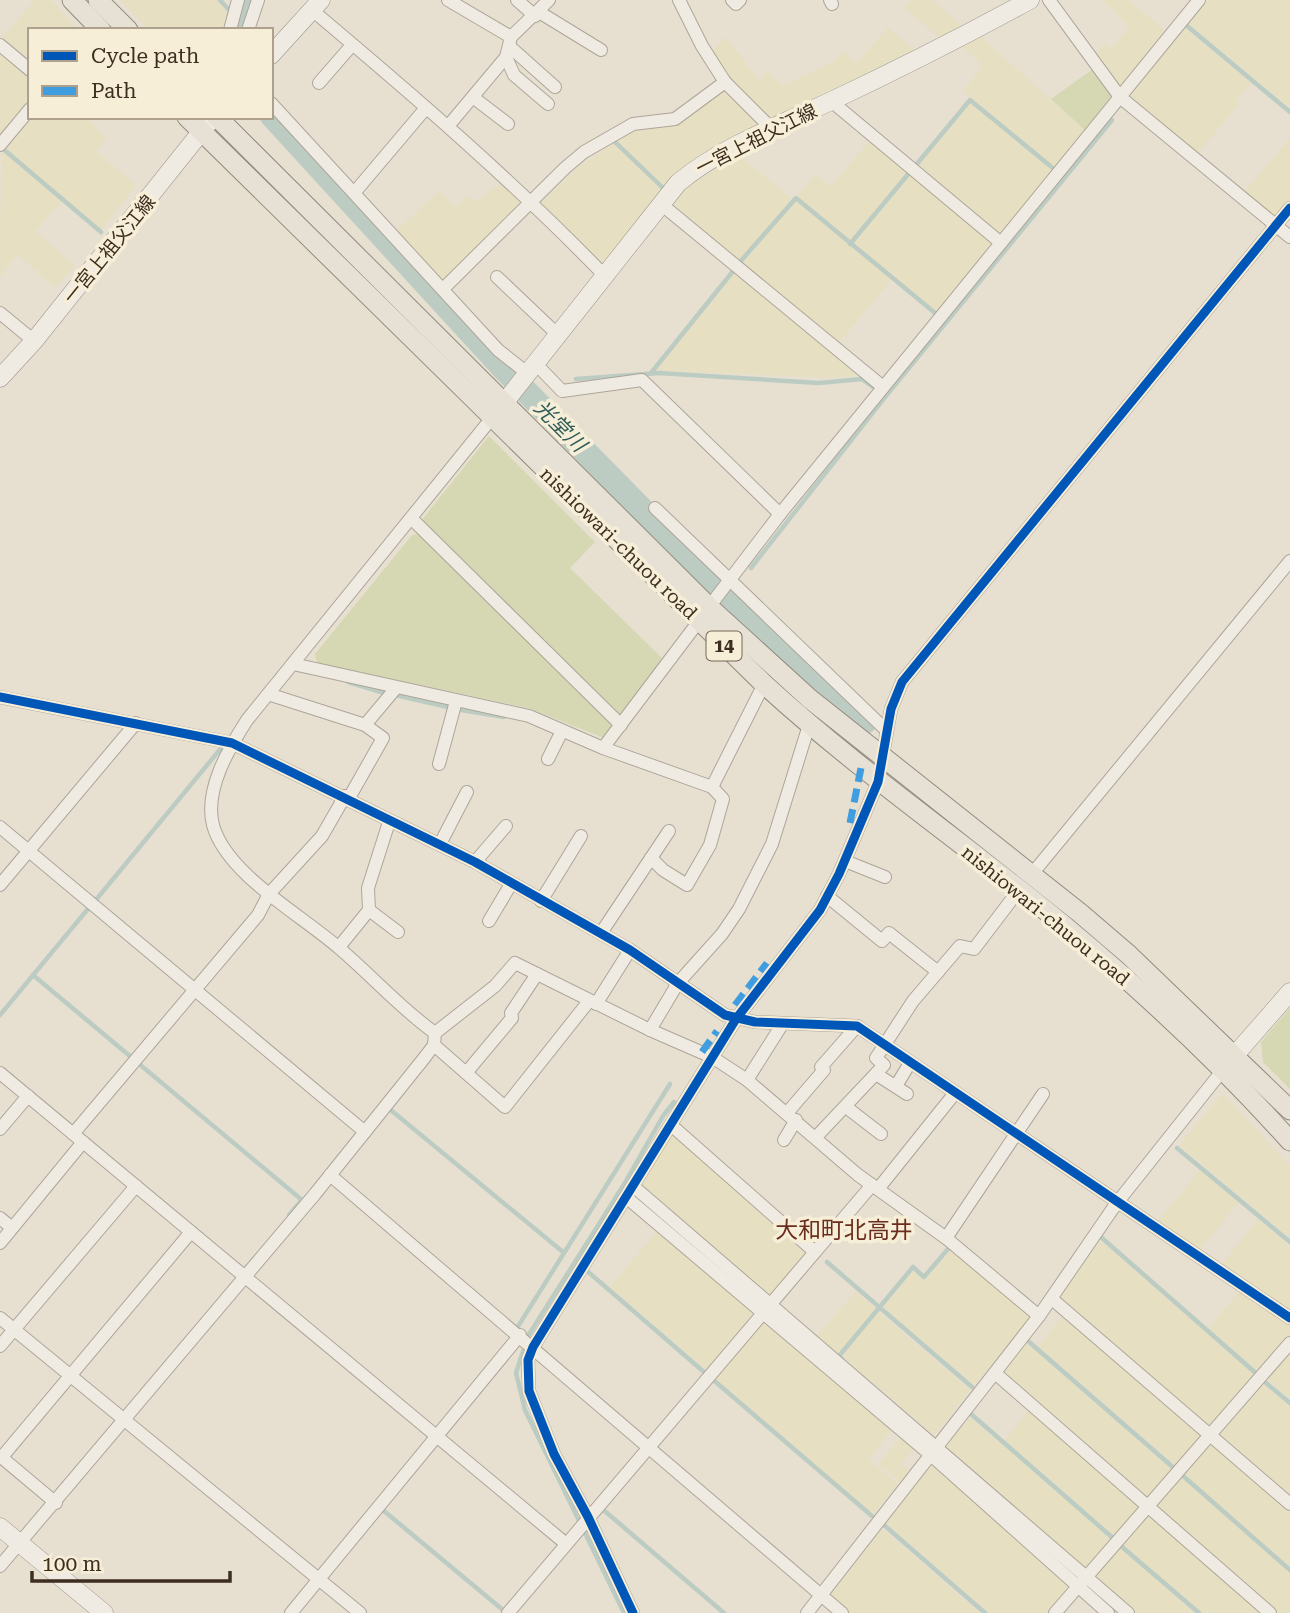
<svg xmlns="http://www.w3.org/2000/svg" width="1290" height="1613" viewBox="0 0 1290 1613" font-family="'Roboto Serif','Noto Sans JP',serif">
	<rect width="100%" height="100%" fill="#e7e0d1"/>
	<g fill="#e6dfc2">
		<polygon points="35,0 51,0 79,30 30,30 30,61 2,37"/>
		<polygon points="120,0 217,0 230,14 227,30 149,30"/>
		<polygon points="911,0 932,0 962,27 939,38 905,7"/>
		<polygon points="1102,0 1129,0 1166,32 1125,85 1117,85 1095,55 1105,44 1111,49 1129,27"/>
		<polygon points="1208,0 1290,0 1290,108 1189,24"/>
		<polygon points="1183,26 1251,83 1236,100 1239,104 1198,153 1130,97 1130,91"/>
		<polygon points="888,27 914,50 770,120 726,76 710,52 726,37 759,80 768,70 782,86 833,62 843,51 857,63"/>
		<polygon points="978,34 1086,131 1055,168 963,91 983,66 958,43"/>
		<polygon points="0,49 30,75 30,102 0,137"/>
		<polygon points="726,88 758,122 756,128 709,149 664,187 615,141 627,131 678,124 708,98"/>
		<polygon points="970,102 1053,169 1001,233 996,233 916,167"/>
		<polygon points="30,117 85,117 107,138 96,151 136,185 101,230 3,147"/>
		<polygon points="1290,138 1290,202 1278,216 1272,216 1244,192"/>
		<polygon points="871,139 910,171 850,243 796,197 815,174 831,187"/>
		<polygon points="615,143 662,189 604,264 598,265 540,204 579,166"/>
		<polygon points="1,149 62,201 35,232 75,265 55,288 17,254 0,277"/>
		<polygon points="739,155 793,200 740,262 673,206 682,191 699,177"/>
		<polygon points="911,172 990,239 992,246 936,313 851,244"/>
		<polygon points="505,181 523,200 522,205 442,283 397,230 439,191 456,208 467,196 476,201"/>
		<polygon points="796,199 891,280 837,345 742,264"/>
		<polygon points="735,271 861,375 834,378 671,371 651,373"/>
		<polygon points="1224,1095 1290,1166 1290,1238 1179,1145 1220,1096"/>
		<polygon points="672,1132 810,1251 769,1299 639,1187"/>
		<polygon points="1200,1170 1239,1202 1199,1251 1157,1222"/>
		<polygon points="1258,1219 1290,1246 1290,1312 1221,1265"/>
		<polygon points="659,1229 757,1312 707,1370 610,1287"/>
		<polygon points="1100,1240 1257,1377 1213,1427 1207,1428 1059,1299"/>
		<polygon points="953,1248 1027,1313 1030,1318 974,1385 883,1307 913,1271 925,1280"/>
		<polygon points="856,1291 876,1309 837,1355 816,1337"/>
		<polygon points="1240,1291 1290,1325 1290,1339 1260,1374 1208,1328"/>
		<polygon points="879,1312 970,1390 934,1435 842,1356"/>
		<polygon points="1064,1315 1204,1436 1177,1467 1038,1346"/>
		<polygon points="766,1319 893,1429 868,1459 898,1484 873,1514 715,1378"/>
		<polygon points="1027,1343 1173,1471 1149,1500 1003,1373"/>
		<polygon points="1290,1353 1290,1399 1267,1379"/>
		<polygon points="1263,1384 1290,1407 1290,1500 1216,1437"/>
		<polygon points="1030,1408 1140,1505 1116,1538 1005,1440"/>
		<polygon points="970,1417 1114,1541 1087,1572 947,1450 946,1446"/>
		<polygon points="902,1437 915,1447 901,1464 909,1471 900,1482 878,1464"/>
		<polygon points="1211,1445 1290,1513 1290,1568 1183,1474"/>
		<polygon points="934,1461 1074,1586 1050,1613 989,1613 886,1523"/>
		<polygon points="1181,1477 1290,1572 1290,1613 1275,1613 1156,1505"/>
		<polygon points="1149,1513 1266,1613 1202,1613 1122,1543"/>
		<polygon points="882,1529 980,1613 849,1613 829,1596"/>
		<polygon points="1119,1547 1195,1613 1133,1613 1092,1577"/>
	</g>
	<g fill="#d6d7b3">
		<polygon points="1093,69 1112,95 1086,131 1051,99"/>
		<polygon points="489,436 595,542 570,568 665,661 621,718 421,521"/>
		<polygon points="418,534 611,724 612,729 604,738 528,708 317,663 315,654 412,535"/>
		<polygon points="1290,1008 1290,1089 1263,1062 1261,1042"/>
	</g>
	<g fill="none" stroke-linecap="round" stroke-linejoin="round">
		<g stroke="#bcccc2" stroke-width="4.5">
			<polyline points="220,0 230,11"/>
			<polyline points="1186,25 1290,112"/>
			<polyline points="615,142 663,188"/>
			<polyline points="2,148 101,232"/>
			<polyline points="916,165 970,100 1054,169"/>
			<polyline points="850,244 910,172"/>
			<polyline points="739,263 796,198 935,313"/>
			<polyline points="651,373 734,270"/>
			<polyline points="576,379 659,373 819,383 862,379 873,387"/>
			<polyline points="751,568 885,397 1112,120"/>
			<polyline points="348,682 384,693"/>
			<polyline points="395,695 448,707"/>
			<polyline points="461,710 504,717"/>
			<polyline points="95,901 222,747"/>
			<polyline points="33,975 131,1057"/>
			<polyline points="0,1015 87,910"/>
			<polyline points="138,1063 302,1200 289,1215"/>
			<polyline points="392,1111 563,1252"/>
			<polyline points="1177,1148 1290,1242"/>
			<polyline points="635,1196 657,1216"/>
			<polyline points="1102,1238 1258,1375"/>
			<polyline points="827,1262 972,1387"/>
			<polyline points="586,1270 704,1372"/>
			<polyline points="517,1328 670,1084"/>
			<polyline points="1028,1341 1175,1469"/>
			<polyline points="842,1359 839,1356 913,1267 924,1277 948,1249"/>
			<polyline points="711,1378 872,1516"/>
			<polyline points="1266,1383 1290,1403"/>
			<polyline points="971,1414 1114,1539"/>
			<polyline points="1182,1475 1290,1570"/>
			<polyline points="600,1507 724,1613"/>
			<polyline points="384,1511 503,1610"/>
			<polyline points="884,1525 985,1613"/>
			<polyline points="1121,1546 1199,1613"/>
			<polyline points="624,1613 525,1410 516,1373 528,1336 623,1186 663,1116 674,1102"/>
		</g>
		<g stroke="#bcccc2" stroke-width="24">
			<polyline points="240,30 249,0"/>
			<polyline points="271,115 501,366 693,561 865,722"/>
		</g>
		<defs>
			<g id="street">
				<polyline points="448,0 511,37"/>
				<polyline points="517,0 535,16"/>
				<polyline points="679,0 702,46 725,82"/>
				<polyline points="732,0 736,4 740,0"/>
				<polyline points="830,0 832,4"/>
				<polyline points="1049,0 1120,97 1290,237"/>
				<path d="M312,10C413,95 512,180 604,275"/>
				<polyline points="539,12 601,50"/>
				<polyline points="230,30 238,0"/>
				<polyline points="248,30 258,0"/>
				<polyline points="0,45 30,70"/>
				<polyline points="509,46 555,87"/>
				<polyline points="506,57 514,75 548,104"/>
				<polyline points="319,83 352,45"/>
				<polyline points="474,98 508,124"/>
				<polyline points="831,101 1001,243"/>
				<polyline points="271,103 498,350 527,373"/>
				<polyline points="449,125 506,57 511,37 549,0"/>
				<polyline points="0,145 30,109"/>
				<polyline points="354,193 426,108"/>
				<polyline points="661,204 883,387"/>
				<polyline points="497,277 557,334"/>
				<polyline points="444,288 565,168 584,152 633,124 675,119 725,82 772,129"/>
				<polyline points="0,313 34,341"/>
				<polyline points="535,363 562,391 642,380 780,514"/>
				<polyline points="655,508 887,731"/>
				<polyline points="412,519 621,725"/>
				<polyline points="709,607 780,514 1199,0"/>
				<polyline points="293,664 529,716 603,748 712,787 723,799 710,845 687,885 663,870 651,858"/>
				<polyline points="268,694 365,725 383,738 349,798"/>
				<polyline points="0,697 232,743 475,862 630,950 725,1015 755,1022 857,1026 1290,1318"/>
				<polyline points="365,725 396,688"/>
				<polyline points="603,748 699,621"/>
				<polyline points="548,759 562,731"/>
				<polyline points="439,764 456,701"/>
				<polyline points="712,787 764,684"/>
				<polyline points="0,827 365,1132"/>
				<polyline points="440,844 467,792"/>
				<polyline points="845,861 885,877"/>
				<polyline points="475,862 506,826"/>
				<polyline points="1032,874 1290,561"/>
				<polyline points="0,885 136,723"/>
				<polyline points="827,896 882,941 889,933 938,972"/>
				<polyline points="541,901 581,836"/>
				<polyline points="369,910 398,932"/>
				<polyline points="489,921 511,884"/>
				<polyline points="601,933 669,831"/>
				<polyline points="339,947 369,910 368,888 389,822"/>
				<polyline points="596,1004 630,950"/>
				<polyline points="650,1030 678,983 722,934 739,909 772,844 809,725"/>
				<path d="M435,1033C400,1008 372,976 339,948C303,916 226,874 213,825C204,790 229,748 247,720L491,419"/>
				<polyline points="434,1045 505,1107 589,1001"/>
				<polyline points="0,1073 565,1543"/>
				<polyline points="466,1073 512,1018 511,1013 537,974"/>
				<polyline points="876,1074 907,1094"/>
				<polyline points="747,1080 783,1023"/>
				<polyline points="896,1086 910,1063"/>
				<polyline points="846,1107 881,1134"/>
				<polyline points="787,1113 824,1070 821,1067 857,1026"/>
				<polyline points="671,1125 815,1252"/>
				<polyline points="0,1129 28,1096"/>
				<polyline points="73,1134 258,915 269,894 322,836 345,796"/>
				<polyline points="816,1137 884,1065 876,1058 913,1001 960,946 974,949 1019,890"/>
				<polyline points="784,1140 796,1120"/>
				<polyline points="330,1175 842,1613"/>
				<polyline points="633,1186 1128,1613"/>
				<polyline points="878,1189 955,1093"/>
				<polyline points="626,1197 932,1456 1108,1613"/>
				<polyline points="0,1218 12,1228"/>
				<polyline points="946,1238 1043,1094"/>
				<polyline points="0,1243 83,1142"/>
				<polyline points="1052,1299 1290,1504"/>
				<polyline points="0,1318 360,1613"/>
				<polyline points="0,1346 136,1186"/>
				<polyline points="995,1373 1270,1613"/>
				<polyline points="0,1456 56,1503"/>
				<polyline points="2,1457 191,1232"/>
				<polyline points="0,1566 315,1194 425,1057 434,1045 435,1033 495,986 515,963 650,1030 712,1057 747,1080 858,1175 946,1238 1039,1316"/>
				<polyline points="291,1613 520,1335"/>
				<polyline points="508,1613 872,1185"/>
				<polyline points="633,1613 588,1517 554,1454 529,1391 528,1360 533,1347 736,1019 820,910 839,874 878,782 891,709 902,682 1290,208"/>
				<polyline points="807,1613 1039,1316 1116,1204 1226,1066"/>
				<polyline points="1055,1613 1290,1343"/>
			</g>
			<g id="secondary">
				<polyline points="271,55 321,0"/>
				<polyline points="0,378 34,341 213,117"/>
				<path d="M497,412L678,183C721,147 778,126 829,102C897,70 964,36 1030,0"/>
				<polyline points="1235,1055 1290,992"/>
				<polyline points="0,1527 104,1613"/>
			</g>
			<g id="primary">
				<polyline points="72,0 101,30"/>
				<polyline points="98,0 128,30"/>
				<path d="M187,117L764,684C860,772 967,845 1067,928C1145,993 1222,1065 1290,1141"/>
				<polyline points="217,117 709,607 810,699 1080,913 1129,955 1290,1110"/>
			</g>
		</defs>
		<use href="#street" stroke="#ada599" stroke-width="14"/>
		<use href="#secondary" stroke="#9c958a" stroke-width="19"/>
		<use href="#primary" stroke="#928b80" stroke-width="21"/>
		<use href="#street" stroke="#efebe3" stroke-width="12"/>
		<use href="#secondary" stroke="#efebe3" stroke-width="18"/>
		<use href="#primary" stroke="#e6e1d4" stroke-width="19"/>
		<g stroke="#3f9de0" stroke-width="7" stroke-dasharray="14 7" stroke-linecap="butt">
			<polyline points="850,823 861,768"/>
			<polyline points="735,1005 767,963"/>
			<polyline points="702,1052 717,1031"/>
		</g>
		<defs>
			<g id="cycleway">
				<polyline points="0,697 232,743 475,862 630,950 725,1015 755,1022 857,1026 1290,1318"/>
				<polyline points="633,1613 588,1517 554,1454 529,1391 528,1360 533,1347 736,1019 820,910 839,874 878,782 891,709 902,682 1290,208"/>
			</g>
		</defs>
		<use href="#cycleway" stroke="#f7eed8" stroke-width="13"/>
		<use href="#cycleway" stroke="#0057b8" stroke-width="9"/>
	</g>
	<g text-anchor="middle" stroke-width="7" stroke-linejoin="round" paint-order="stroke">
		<rect fill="#f7eed8" stroke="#756857" stroke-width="2" x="706.5" y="631.5" width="35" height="29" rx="5"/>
		<g font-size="18" font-weight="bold" fill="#3d2e20">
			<text x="724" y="652">14</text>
		</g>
		<g font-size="19" fill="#3d2e20" stroke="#f7eed8">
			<text transform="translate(756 139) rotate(-27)" y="7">一宮上祖父江線</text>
			<text transform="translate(109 249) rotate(-51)" y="7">一宮上祖父江線</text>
			<text transform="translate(619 543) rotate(44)" y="7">nishiowari-chuou road</text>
			<text transform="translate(1046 915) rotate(39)" y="7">nishiowari-chuou road</text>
		</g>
		<g font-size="21" font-style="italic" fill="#2f5d5a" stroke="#f7eed8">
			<text transform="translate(560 426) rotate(45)" y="7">光堂川</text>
		</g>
		<g font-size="23" fill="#6b2e1e" stroke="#f7eed8">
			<text x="844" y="1238">大和町北高井</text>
		</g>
	</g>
	<rect x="28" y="28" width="245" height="91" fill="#f7eed8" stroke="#ada18e" stroke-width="2"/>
	<rect x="42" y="51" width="35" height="10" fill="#0057b8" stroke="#ada18e" stroke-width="2"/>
	<text x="91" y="63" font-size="21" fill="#3d2e20">Cycle path</text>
	<rect x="42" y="86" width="35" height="10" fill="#3f9de0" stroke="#ada18e" stroke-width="2"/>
	<text x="91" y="98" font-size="21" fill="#3d2e20">Path</text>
	<path d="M32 1571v10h198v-10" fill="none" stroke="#3d2e20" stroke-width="3.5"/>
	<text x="42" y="1571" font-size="21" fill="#3d2e20" stroke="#f7eed8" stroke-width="5" paint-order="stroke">100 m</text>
</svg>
